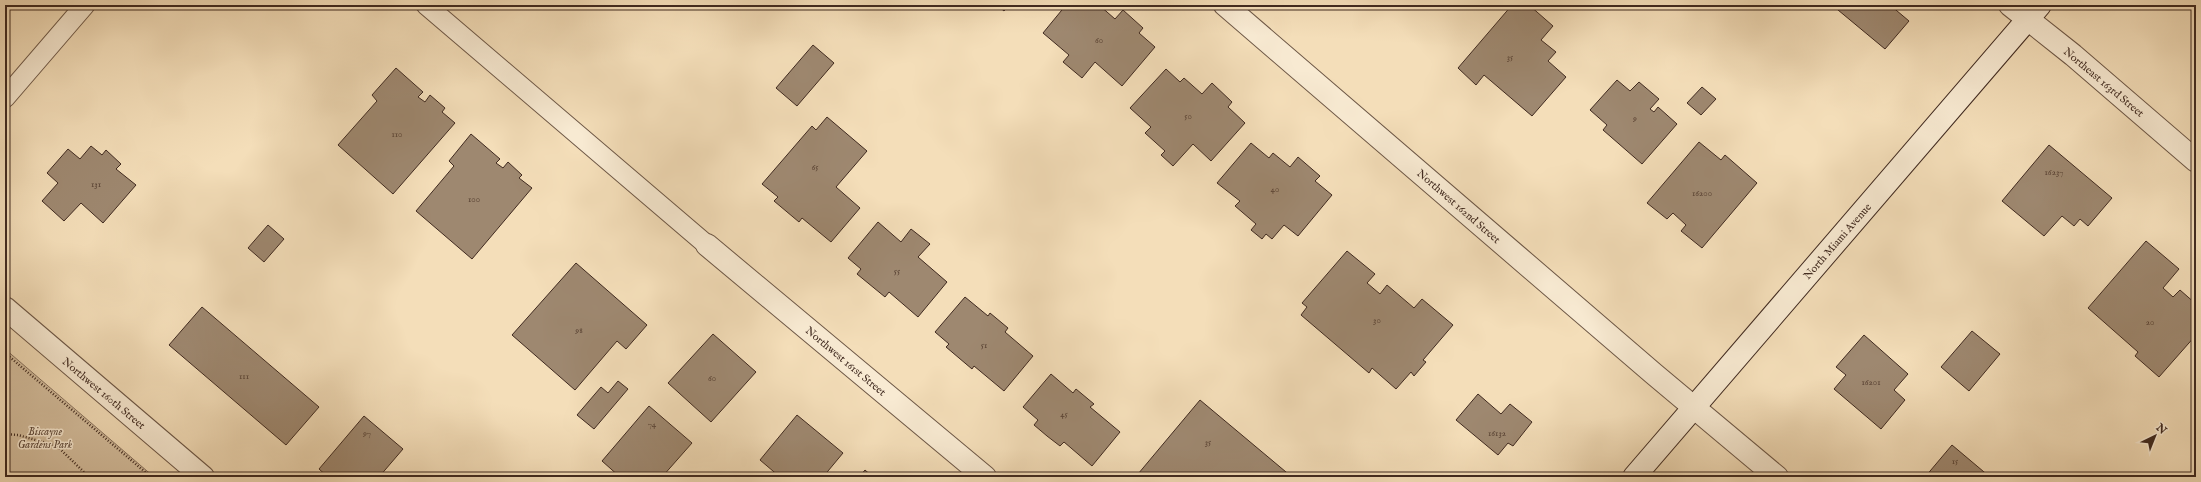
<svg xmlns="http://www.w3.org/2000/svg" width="2201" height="482" viewBox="0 0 2201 482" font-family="'IM FELL English',serif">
	<rect width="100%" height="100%" fill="#f4deb9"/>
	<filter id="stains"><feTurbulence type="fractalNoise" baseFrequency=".005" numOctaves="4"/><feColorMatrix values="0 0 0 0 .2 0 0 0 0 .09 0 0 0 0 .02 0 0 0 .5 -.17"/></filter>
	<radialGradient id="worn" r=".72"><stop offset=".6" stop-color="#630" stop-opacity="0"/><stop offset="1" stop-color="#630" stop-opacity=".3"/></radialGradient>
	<polygon fill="#d5bf9f" stroke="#8a7460" points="5,349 154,477 5,477"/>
	<g fill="#9e8870" stroke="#402a20">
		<polygon points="997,5 1009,5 1004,11"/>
		<polygon points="1029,5 1039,5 1034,10"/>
		<polygon points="1066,5 1090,5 1092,7 1094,5 1099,5 1115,19 1123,10 1143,28 1139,33 1155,47 1122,86 1095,62 1082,78 1063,62 1069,55 1043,33"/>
		<polygon points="1512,5 1529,5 1553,26 1541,40 1556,52 1548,61 1566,77 1532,116 1484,75 1476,85 1458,68"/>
		<polygon points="1832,5 1890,5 1909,21 1885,49"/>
		<polygon points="813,45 834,63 797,106 776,88"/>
		<polygon points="396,68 423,92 418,97 425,102 430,95 445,108 442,112 455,123 393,194 338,145 377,101 372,95"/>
		<polygon points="1166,69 1180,82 1184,78 1202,94 1212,83 1232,102 1228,107 1245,123 1211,161 1193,144 1173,166 1161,155 1165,151 1145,133 1151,127 1130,108"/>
		<polygon points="1617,80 1630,91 1639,82 1659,99 1650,109 1654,112 1658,107 1677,124 1642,164 1603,130 1607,125 1590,110"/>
		<polygon points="1702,87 1716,99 1701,115 1687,103"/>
		<polygon points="827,117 867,151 836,187 860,208 831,242 802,218 799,222 774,201 778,197 762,184 812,126 816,130"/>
		<polygon points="471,134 500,159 496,163 503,168 508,162 522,175 519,178 532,188 472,259 416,211 454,166 449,161"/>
		<polygon points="1699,142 1721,160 1725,155 1757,183 1702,248 1681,231 1686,225 1673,213 1667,219 1647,203"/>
		<polygon points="1251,143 1269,158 1273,153 1290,167 1298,157 1320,176 1315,181 1332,195 1298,236 1284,225 1272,239 1266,234 1262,239 1251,230 1256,224 1235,206 1240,201 1217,183"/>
		<polygon points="2049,145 2112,198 2088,226 2080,219 2074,226 2062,216 2044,236 2002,201"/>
		<polygon points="91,146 102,155 106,150 121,164 116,169 136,185 103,223 81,203 64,221 42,201 58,183 47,173 68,149 80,159"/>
		<polygon points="878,222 901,242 911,229 930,244 918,257 947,282 918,317 889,292 885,297 857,274 861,269 848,258"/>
		<polygon points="268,225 284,239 264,262 248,248"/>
		<polygon points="2146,241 2179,269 2163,288 2173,297 2180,290 2196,304 2196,335 2159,377 2135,356 2138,352 2088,308"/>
		<polygon points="1347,251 1375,274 1367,283 1380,294 1387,285 1414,308 1422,299 1453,325 1423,360 1426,362 1414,376 1411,372 1396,389 1372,368 1369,373 1301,315 1307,307 1302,303"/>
		<polygon points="576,263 647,325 626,349 617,341 575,390 512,335"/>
		<polygon points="965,297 988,316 990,313 1008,328 1005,332 1033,356 1004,391 974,366 972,369 946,347 949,344 935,332"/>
		<polygon points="202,307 319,407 286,445 169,345"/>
		<polygon points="1972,331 2000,354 1969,391 1941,367"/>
		<polygon points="713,334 756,372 711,422 668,383"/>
		<polygon points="1864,335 1908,374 1894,390 1905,400 1881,429 1834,389 1846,375 1836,367"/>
		<polygon points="1051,374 1073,393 1076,389 1094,404 1090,407 1120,432 1092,466 1064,442 1060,446 1047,436 1034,425 1038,420 1023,407"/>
		<polygon points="618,381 628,389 594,429 577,415 601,387 608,393"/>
		<polygon points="1478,394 1501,414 1510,404 1532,422 1513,446 1508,443 1498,455 1456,420"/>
		<polygon points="1200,400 1292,477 1142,477 1138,474"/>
		<polygon points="649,406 692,443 662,477 620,477 602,461"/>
		<polygon points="797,415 843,453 823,477 780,477 760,460"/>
		<polygon points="364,416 403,449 379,477 328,477 319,469"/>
		<polygon points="1952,445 1990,477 1925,477"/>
		<polygon points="865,470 873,477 859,477"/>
	</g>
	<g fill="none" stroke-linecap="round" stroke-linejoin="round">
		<defs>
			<g id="lane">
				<polyline points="426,5 707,245"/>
				<polyline points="5,98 85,5"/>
			</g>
			<g id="street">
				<polyline points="1225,5 1654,374 1777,477"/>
				<polyline points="2010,5 2073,55 2196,161"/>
				<polyline points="707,245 985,477"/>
				<polyline points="5,308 203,477"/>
			</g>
			<polyline id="secondary" points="1634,477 2040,5"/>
		</defs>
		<use href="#lane" stroke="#6d5746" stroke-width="21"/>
		<use href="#street" stroke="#6d5746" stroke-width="24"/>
		<use href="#secondary" stroke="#402a20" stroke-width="24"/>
		<g stroke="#402a20" stroke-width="2.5" stroke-dasharray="1 2" stroke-linecap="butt">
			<polyline points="5,353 151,477"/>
			<polyline points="5,434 18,435 57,446 89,477"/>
		</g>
		<use href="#lane" stroke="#f8ead2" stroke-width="19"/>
		<use href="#street" stroke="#f8ead2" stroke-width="22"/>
		<use href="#secondary" stroke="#f8ead2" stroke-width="22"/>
	</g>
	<g text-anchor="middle" stroke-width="3" stroke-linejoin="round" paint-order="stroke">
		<g font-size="9" fill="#584234">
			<text x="1099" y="43">60</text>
			<text x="1510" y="60">35</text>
			<text x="1188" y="119">50</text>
			<text x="1635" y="121">9</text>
			<text x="397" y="137">110</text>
			<text x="815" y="170">65</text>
			<text x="2054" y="175">16237</text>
			<text x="96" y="187">131</text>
			<text x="1275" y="192">40</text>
			<text x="1702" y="196">16200</text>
			<text x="474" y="202">100</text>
			<text x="897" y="274">55</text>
			<text x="1377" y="323">30</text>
			<text x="2150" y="325">20</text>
			<text x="579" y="333">98</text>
			<text x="984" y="348">51</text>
			<text x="244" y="379">111</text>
			<text x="712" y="381">60</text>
			<text x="1871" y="385">16201</text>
			<text x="1064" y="417">45</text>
			<text x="652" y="427">74</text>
			<text x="367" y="436">97</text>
			<text x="1497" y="436">16132</text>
			<text x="1208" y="445">35</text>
			<text x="1955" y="464">15</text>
		</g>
		<g font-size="11" fill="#402a20" stroke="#f8ead2">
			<text transform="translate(2104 82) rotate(40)" y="4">Northeast 163rd Street</text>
			<text transform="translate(1459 206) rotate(41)" y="4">Northwest 162nd Street</text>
			<text transform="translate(1837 241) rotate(-49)" y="4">North Miami Avenue</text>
			<text transform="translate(846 361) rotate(40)" y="4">Northwest 161st Street</text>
			<text transform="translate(104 393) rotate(40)" y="4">Northwest 160th Street</text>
		</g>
		<g font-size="11" font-style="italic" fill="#5e4839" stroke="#f8ead2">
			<text x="45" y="435">Biscayne<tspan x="45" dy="13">Gardens Park</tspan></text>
		</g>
	</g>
	<rect width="2201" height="482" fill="none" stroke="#f4deb9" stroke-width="20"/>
	<rect x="6" y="6" width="2189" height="470" fill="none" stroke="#402a20" stroke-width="2"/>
	<rect x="10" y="10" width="2181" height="462" fill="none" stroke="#402a20"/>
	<g transform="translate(2155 436) rotate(43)" stroke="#f8ead2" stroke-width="3" paint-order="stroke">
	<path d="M0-3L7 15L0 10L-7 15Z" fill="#402a20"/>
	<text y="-6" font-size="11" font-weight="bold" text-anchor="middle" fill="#402a20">N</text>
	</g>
	<rect width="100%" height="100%" filter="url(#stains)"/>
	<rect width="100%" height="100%" fill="url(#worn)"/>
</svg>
